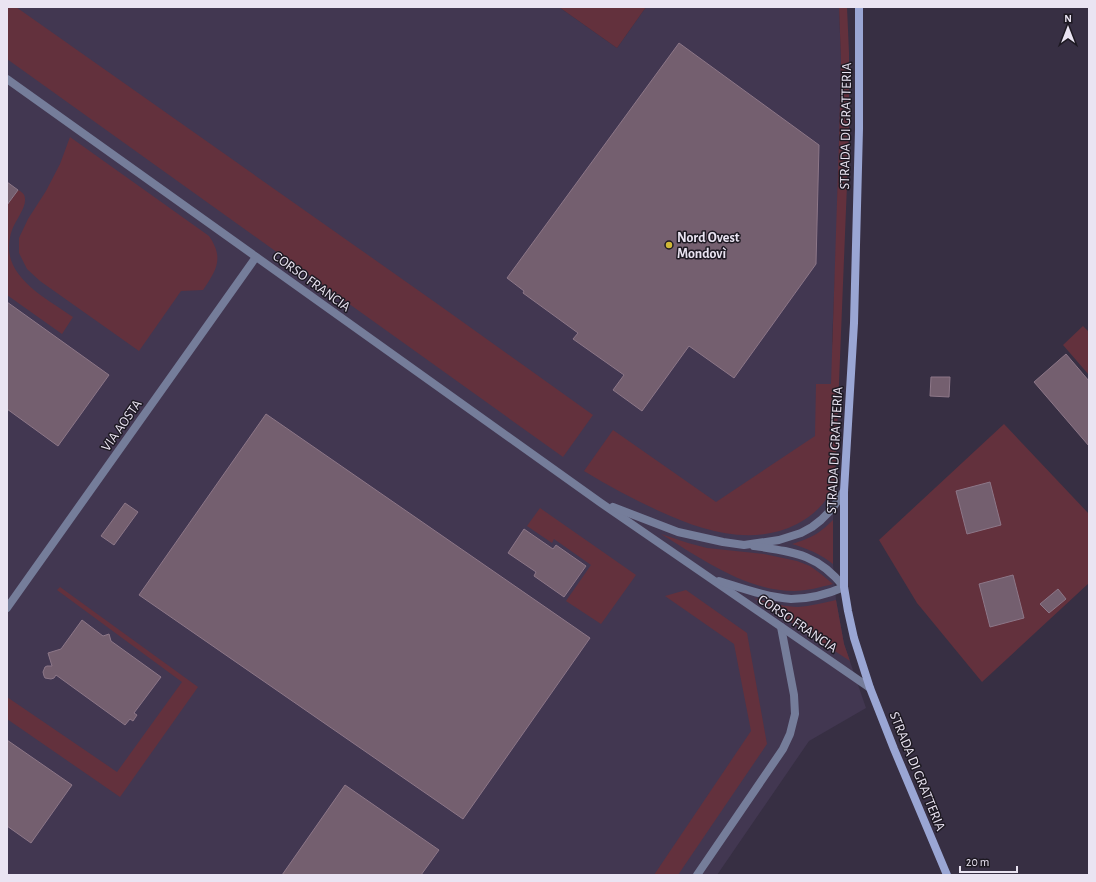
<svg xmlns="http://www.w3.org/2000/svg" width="1096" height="882" viewBox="0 0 1096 882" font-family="'Alegreya Sans',sans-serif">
	<rect width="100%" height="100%" fill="#372f43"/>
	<polygon fill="#423751" points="7,7 559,7 617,48 646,7 839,7 841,60 839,141 837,229 832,341 838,385 833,520 833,564 836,600 844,644 866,708 809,741 717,875 7,875"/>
	<g fill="#63313d">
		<polygon points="7,7 16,7 439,305 593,415 563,457 7,59"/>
		<polygon points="559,7 646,7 617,48"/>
		<path d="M839,7H847L849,53V135L835,482C828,501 815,515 797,524C751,547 703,531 659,511C633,499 608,486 584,471L613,430L716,502L815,436L816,384H831L839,141L841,60Z"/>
		<path d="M70,137L209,236C224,258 217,269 203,290L181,291L139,351L40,281L27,269L19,253V238L28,219L46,191L60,164Z"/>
		<path d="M18,190C22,192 25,194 25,199C26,208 15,221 12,230C10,235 9,242 9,248C9,280 50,301 73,317L62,334L7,295V205Z"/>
		<polygon points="1083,326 1089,332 1089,375 1063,345"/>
		<polygon points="1004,424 1089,514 1089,583 982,682 917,603 879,540"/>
		<polygon points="540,508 636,575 601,624 566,601 591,565 554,539 552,543 527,526"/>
		<path d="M833,520V564C819,553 808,549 792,544C811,538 819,534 833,520Z"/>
		<path d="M661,534L688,543L707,548L764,554L797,561L810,566L821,574L833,584C821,587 807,591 794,591C746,591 700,558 661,534Z"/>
		<polygon points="60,587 198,687 120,797 7,719 7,697 117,772 182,682 57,590"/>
		<polygon points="686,590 747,633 767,744 678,875 654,875 751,731 734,644 665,596"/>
		<path d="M754,598C768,602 783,607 798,607C810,606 823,603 836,600L844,644L850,661Z"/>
	</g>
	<g fill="#745f6f" stroke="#8d7788">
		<polygon points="679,43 819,145 816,264 734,378 689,346 642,411 613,390 624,375 573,339 578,333 523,293 524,291 507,278"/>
		<polygon points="7,182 18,190 7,205"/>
		<polygon points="7,302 109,375 58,446 7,409"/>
		<polygon points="1066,354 1089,381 1089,446 1034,382"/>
		<polygon points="931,377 950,377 949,397 930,396"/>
		<polygon points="266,414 590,638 463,819 139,595"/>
		<polygon points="990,482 1001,525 967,534 956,491"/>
		<polygon points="125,503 138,512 114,545 101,536"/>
		<polygon points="524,529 553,549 556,545 586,566 564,597 534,576 536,572 508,553"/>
		<polygon points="1013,575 1024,618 990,627 979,584"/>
		<polygon points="1058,589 1066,599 1049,613 1040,604"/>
		<polygon points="82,620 103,636 109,634 111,641 161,677 134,713 137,715 133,721 130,719 125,725 56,675 54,678 51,679 45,678 44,676 43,672 45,667 47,666 52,666 48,653 61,649"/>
		<polygon points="7,740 72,785 31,843 7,826"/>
		<polygon points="345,785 439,850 421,875 282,875"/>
	</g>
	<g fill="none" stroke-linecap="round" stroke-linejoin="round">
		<g stroke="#757d9a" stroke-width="8">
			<polyline points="7,608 256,257"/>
			<polyline points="697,875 783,749 790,734 795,714 794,695 781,627"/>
		</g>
		<g stroke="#757d9a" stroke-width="8">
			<polyline points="7,79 601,503 870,688"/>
			<polyline points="613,507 678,532 723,542 744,545 779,540 801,533 812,527 821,520 832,509 844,491"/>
			<path d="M719,581C742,588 766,597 791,599C809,599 828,594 844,587C818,554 794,552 754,546"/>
		</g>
		<polyline stroke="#9aa6d4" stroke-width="8" points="859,7 859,129 854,323 844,491 844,587 848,611 854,638 870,688 894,749 947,875"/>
	</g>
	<circle fill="#cfb837" stroke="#1d1922" stroke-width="1.5" cx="669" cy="245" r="4"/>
	<g text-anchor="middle" stroke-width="3" stroke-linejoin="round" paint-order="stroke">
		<g font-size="14" fill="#eae4f2" stroke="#1d1922">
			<text transform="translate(845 126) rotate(-89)" y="5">STRADA DI GRATTERIA</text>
			<text transform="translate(312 281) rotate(36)" y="5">CORSO FRANCIA</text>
			<text transform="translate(121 425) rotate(-55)" y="5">VIA AOSTA</text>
			<text transform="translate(834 450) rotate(-87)" y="5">STRADA DI GRATTERIA</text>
			<text transform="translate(798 623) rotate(34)" y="5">CORSO FRANCIA</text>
			<text transform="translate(918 771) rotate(68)" y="5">STRADA DI GRATTERIA</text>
		</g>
		<g font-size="14" font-weight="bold" fill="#eae4f2" stroke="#1d1922" text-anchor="start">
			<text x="677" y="242">Nord Ovest<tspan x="677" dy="16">Mondovì</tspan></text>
		</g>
	</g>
	<rect width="1096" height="882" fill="none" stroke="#eae4f2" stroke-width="16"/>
	<g transform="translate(1068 28)" stroke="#1d1922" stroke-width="3" paint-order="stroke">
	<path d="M0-3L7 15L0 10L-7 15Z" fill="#eae4f2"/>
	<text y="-6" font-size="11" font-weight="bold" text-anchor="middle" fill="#eae4f2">N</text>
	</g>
	<path d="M960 866v6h57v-6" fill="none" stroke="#eae4f2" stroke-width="2"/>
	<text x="966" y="866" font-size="12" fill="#eae4f2" stroke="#1d1922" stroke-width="3" paint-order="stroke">20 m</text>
</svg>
